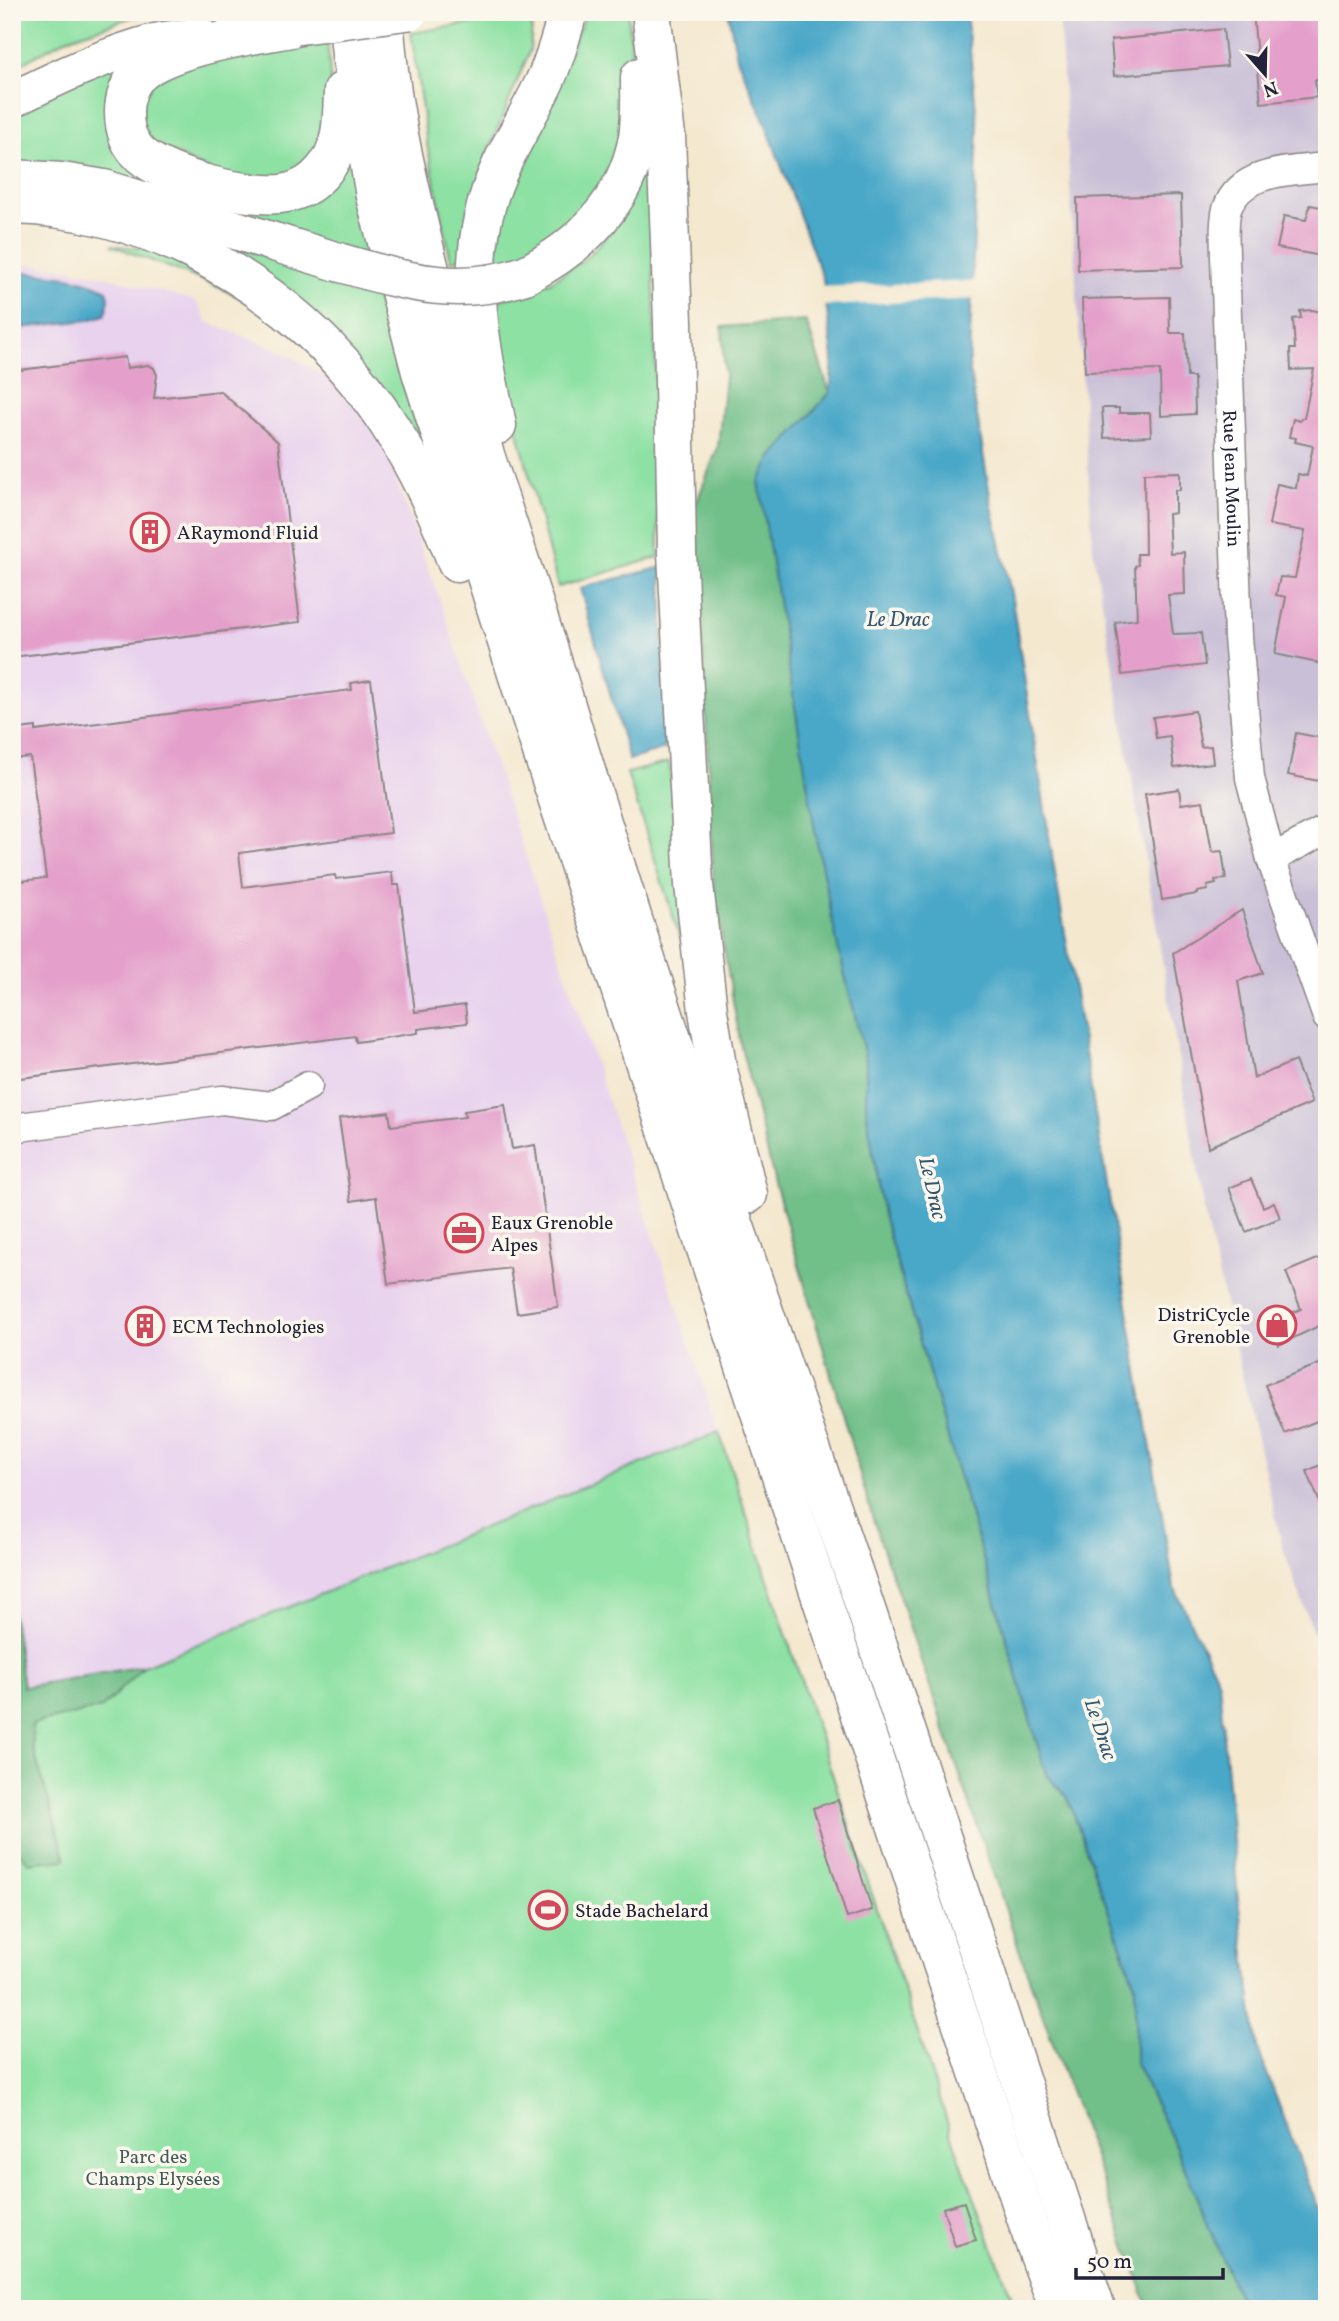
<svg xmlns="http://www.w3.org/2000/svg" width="1339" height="2321" viewBox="0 0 1339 2321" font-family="Vollkorn,serif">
	<rect width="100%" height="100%" fill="#fbf7ec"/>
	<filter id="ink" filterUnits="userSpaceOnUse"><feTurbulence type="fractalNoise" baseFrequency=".0143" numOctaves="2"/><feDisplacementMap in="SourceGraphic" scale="14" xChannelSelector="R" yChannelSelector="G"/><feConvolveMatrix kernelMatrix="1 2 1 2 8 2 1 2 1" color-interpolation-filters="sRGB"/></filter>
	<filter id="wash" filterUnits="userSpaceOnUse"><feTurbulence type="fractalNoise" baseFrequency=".00686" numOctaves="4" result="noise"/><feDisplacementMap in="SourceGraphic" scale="28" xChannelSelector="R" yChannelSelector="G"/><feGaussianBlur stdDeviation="1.57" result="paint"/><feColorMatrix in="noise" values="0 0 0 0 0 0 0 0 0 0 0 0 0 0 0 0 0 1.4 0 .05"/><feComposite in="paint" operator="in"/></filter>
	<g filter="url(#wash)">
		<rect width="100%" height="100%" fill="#f4e8cf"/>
		<polygon fill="#e8d2ee" points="12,262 72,270 104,276 196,301 207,322 284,352 332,381 362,413 386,453 443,609 719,1432 144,1666 22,1687 12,1608"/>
		<polygon fill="#c9bfd7" points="1059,12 1327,12 1327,1671 1283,1548 1206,1222 1093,548"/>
		<g fill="#8ce1a3" stroke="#57826f" stroke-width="2">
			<polygon points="12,12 148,12 66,39 12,69"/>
			<polygon points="628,12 632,57 629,111 594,210 508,269 487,260 489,240 586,13"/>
			<polygon points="533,13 530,50 486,157 462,258 451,261 427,144 411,33"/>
			<polygon points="327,37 333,111 327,142 288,180 219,175 140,137 144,85 191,62"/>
			<polygon points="122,59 111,117 209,199 351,163 367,258 12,171 12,108"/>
			<polygon points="651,145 659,557 558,587 505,381 495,302 550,282 588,257 620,220"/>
			<polygon points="134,215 374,290 429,466 348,356"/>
			<polygon points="111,245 156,250 281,316 207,282"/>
			<polygon points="669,762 688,927 680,938 627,773"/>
			<polygon points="719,1432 958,2154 1016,2309 12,2309 12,1608 23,1687 144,1666"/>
		</g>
		<g fill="#71bf89" stroke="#4a7062" stroke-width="2">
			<polygon points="806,321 830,393 802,425 837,943 866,1060 866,1109 883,1215 1046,1774 1068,1798 1135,1985 1135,2063 1173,2140 1243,2309 1149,2309 1023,1961 874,1522 775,1183 741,1047 714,891 699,572 694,509 718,447 725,376 722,327"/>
			<polygon points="12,1608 23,1687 144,1666 102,1708 32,1724 33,1748 66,1859 29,1863 12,1843"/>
		</g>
		<g fill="#49a7c8" stroke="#366482" stroke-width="2">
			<polygon points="728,12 966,12 978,128 969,366 991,502 1011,593 1052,855 1174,1587 1219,1682 1238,1899 1257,2047 1327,2232 1327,2309 1243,2309 1173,2140 1135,2063 1135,1985 1068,1798 1046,1774 883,1215 866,1109 866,1060 837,943 816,838 759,482 772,457 830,393 833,358 823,279 765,122 737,58"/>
			<path d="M12,271C44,274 79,275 107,290L109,300L105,315L88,320L12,329Z"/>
			<polygon points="662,567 665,749 629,760 580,588"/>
		</g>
		<polygon fill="#f4e8cf" points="975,281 975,299 823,306 821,287"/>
		<g id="blocks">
			<g fill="#e4a0cb">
				<polygon points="1253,12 1327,12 1327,79 1315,80 1317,97 1261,103"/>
				<polygon points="1223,29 1227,66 1114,76 1111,40"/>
				<polygon points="1181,195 1183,267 1078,270 1077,198"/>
				<polygon points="1310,205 1327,208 1327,257 1277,248 1284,216 1306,220"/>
				<polygon points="1169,297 1170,333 1185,333 1187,377 1194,377 1195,414 1161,416 1160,370 1085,372 1082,299"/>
				<polygon points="1312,310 1327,313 1327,665 1275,654 1286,597 1276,595 1280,577 1295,578 1305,531 1269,525 1277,484 1296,488 1298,474 1307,476 1313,446 1295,442 1296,438 1289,437 1293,419 1300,421 1301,418 1304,418 1314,369 1291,370 1290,349 1295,349 1293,319 1301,318 1300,311"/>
				<polygon points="125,357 127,368 148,365 154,368 157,375 154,398 220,391 278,442 300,622 12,657 12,371"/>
				<polygon points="1102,408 1119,408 1119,413 1150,413 1151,436 1104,438"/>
				<polygon points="1180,472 1180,490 1175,490 1175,513 1168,514 1170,553 1184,552 1185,594 1168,595 1173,634 1201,633 1205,665 1122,675 1115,622 1137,619 1135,566 1138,565 1137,554 1145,554 1144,473"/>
				<polygon points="371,680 391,833 239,853 243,887 335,875 336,879 392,872 393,885 399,885 415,1012 465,1005 467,1023 418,1029 418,1033 356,1042 355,1036 12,1079 12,917 18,916 13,882 46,878 30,757 12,759 12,730 36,727 36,731 352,690 351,683"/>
				<polygon points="1195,711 1201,747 1211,746 1213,763 1174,768 1170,736 1156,738 1153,717"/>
				<polygon points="1296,733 1327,739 1319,781 1288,775"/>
				<polygon points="1179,789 1181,804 1203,801 1212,852 1222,851 1226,879 1215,880 1216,884 1207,886 1208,890 1197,892 1197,894 1162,900 1145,794"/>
				<polygon points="1242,910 1263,973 1238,981 1254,1078 1295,1061 1312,1103 1208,1147 1173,953"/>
				<polygon points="505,1105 512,1149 535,1145 558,1307 517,1313 510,1268 388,1284 376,1197 351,1201 339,1118 389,1112 391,1126 465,1117 464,1111"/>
				<polygon points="1251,1179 1263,1207 1274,1202 1280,1218 1246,1232 1229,1188"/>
				<polygon points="1327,1255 1327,1322 1279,1345 1269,1322 1301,1309 1286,1272"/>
				<polygon points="1327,1361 1327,1417 1285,1434 1265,1385"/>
				<polygon points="1327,1462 1327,1518 1326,1518 1307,1471"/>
				<polygon points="838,1800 872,1910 847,1918 813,1808"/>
				<polygon points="964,2202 976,2240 955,2246 943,2208"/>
			</g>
		</g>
	</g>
	<g filter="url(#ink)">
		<use href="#blocks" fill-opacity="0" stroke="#8b8585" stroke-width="2"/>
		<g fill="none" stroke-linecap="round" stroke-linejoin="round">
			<defs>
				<g id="minor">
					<path id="s1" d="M1327,167C1293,171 1241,169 1227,209C1223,223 1225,243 1225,258L1238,637L1250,778L1271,859L1327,1017"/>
					<polyline points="1271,859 1327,829"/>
					<polyline points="12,1128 222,1100 271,1106 308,1086"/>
				</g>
				<path id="major" d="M12,100C58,77 107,54 157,41C171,38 186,37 200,35"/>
				<g id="highway">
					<polyline points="347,12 351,55 375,196 421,372 543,755 1032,2236 1059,2309"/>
					<path d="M384,12C388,96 405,169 425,250C462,399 516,542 561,689C647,975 745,1257 842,1539C930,1795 1010,2053 1096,2309"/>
					<polyline points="651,12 666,136 673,322 677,553 694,885 708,1011 717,1066 748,1194"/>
					<path d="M296,27C255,35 168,46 139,74C129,83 124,99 124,112C124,129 128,143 141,155C167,178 253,200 287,193C301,190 314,182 323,171C343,149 342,119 343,91"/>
					<polyline points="12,179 62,182 104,189 338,262"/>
					<path d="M12,205C74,206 137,223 192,250C328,318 405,423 457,563"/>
					<path d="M525,275C581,247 627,201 638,137C641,117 640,96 640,77"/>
					<path d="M497,425C482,352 465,276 487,203C499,160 525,123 544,83C555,60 561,36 568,12"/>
				</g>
			</defs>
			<use href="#minor" stroke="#8b8585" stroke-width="31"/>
			<use href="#major" stroke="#8b8585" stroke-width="38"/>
			<use href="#highway" stroke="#8b8585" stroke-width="41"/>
			<use href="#minor" stroke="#fff" stroke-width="28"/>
			<use href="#major" stroke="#fff" stroke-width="35"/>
			<use href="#highway" stroke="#fff" stroke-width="38"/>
			<defs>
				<polyline id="major-bridge" points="296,27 410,12"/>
				<path id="highway-bridge" d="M338,262C404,281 457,298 525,275"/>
			</defs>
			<use href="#major-bridge" stroke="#8b8585" stroke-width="38" stroke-linecap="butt"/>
			<use href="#highway-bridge" stroke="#8b8585" stroke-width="41" stroke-linecap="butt"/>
			<use href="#major-bridge" stroke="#fff" stroke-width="35"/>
			<use href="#highway-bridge" stroke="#fff" stroke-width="38"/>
		</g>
	</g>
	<defs>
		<symbol id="building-ring" viewBox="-11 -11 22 22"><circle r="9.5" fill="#fbf7ec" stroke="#d1495b" stroke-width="1.5"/><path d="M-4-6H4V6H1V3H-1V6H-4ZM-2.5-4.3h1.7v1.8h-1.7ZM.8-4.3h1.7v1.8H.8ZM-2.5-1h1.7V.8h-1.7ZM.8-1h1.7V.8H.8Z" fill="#d1495b"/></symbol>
		<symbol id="office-ring" viewBox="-11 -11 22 22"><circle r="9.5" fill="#fbf7ec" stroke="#d1495b" stroke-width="1.5"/><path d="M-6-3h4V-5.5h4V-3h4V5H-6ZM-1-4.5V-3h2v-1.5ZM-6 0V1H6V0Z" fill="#d1495b"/></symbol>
		<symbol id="shop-ring" viewBox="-11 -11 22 22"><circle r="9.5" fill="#fbf7ec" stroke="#d1495b" stroke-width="1.5"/><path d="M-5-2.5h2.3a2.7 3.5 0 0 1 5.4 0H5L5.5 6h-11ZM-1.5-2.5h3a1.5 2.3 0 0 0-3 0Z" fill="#d1495b"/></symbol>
		<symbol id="stadium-ring" viewBox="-11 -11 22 22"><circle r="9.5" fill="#fbf7ec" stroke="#d1495b" stroke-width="1.5"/><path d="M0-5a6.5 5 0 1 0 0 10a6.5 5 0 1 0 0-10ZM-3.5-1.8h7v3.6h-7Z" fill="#d1495b"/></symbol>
	</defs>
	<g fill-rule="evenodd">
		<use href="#building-ring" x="128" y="510" width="44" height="44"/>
		<use href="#office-ring" x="442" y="1211" width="44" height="44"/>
		<use href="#shop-ring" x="1255" y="1303" width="44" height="44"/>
		<use href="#building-ring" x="123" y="1304" width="44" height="44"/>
		<use href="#stadium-ring" x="526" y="1888" width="44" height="44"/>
	</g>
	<g text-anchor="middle" stroke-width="7" stroke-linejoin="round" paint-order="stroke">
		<g font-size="19" fill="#22223b" stroke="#fbf7ec">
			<text dy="7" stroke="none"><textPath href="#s1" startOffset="385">Rue Jean Moulin</textPath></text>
		</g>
		<g font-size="19" fill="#22223b" stroke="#fbf7ec" text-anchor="start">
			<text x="177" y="539">ARaymond Fluid</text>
			<text x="491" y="1229">Eaux Grenoble<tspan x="491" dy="22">Alpes</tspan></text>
			<text x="1250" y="1321" text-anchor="end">DistriCycle<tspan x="1250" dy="22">Grenoble</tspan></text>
			<text x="172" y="1333">ECM Technologies</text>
			<text x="575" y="1917">Stade Bachelard</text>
		</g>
		<g font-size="19" fill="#425b5a" stroke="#fbf7ec">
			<text x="153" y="2163">Parc des<tspan x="153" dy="22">Champs Elysées</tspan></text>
		</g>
		<g font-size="21" font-style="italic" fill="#325773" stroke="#fbf7ec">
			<text x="898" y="626">Le Drac</text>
			<text transform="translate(933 1188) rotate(77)" y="7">Le Drac</text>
			<text transform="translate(1101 1729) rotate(72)" y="7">Le Drac</text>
		</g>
	</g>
	<rect width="1339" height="2321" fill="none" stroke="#fbf7ec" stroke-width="42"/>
	<g transform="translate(1265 74) rotate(160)" stroke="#fbf7ec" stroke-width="5" paint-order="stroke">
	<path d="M0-5L12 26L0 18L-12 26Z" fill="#22223b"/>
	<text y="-10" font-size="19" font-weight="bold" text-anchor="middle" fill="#22223b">N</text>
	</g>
	<path d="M1076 2268v10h147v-10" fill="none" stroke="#22223b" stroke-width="3.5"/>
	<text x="1087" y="2268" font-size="21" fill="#22223b" stroke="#fbf7ec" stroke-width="5" paint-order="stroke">50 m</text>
</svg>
